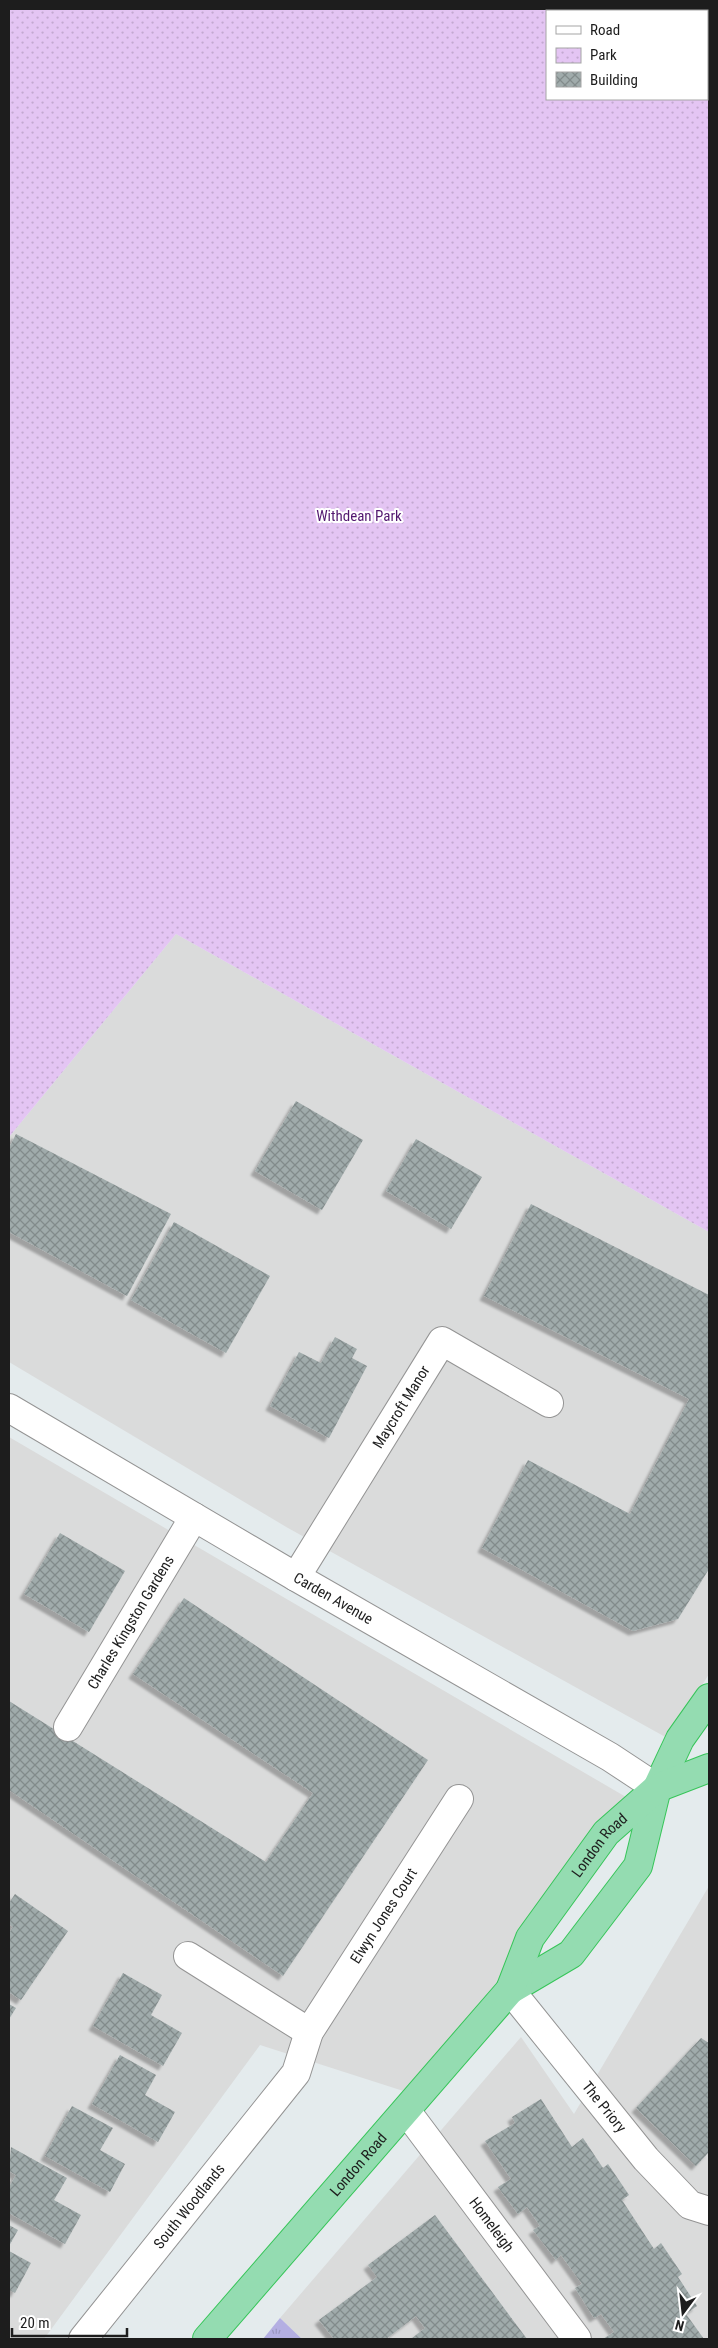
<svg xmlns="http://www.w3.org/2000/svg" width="718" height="2348" viewBox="0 0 718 2348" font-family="'Roboto Condensed',sans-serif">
	<defs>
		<pattern id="grass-tufts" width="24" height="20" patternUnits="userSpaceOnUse" patternTransform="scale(1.25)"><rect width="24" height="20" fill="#b4afe2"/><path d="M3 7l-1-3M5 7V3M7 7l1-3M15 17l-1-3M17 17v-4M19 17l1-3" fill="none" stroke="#9a96c1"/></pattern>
		<pattern id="park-dots" width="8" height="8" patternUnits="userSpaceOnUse" patternTransform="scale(1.25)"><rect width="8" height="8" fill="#e4c5f3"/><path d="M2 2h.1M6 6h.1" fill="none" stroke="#c3a9d0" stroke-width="1.8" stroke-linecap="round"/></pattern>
		<pattern id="building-cross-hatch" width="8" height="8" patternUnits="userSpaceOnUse" patternTransform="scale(1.25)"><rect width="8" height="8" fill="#a0abab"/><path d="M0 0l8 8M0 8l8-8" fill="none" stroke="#828b8b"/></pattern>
		<filter id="shadow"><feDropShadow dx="-4.5" dy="4.5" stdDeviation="1" flood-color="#0004"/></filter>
	</defs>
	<rect width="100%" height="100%" fill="#e4ebed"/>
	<g fill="#dadbdb">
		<polygon points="176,934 709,1232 709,1674 669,1739 288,1528 9,1362 9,1137"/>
		<polygon points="9,1437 638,1804 419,2096 260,2045 44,2339 9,2339"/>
		<polygon points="709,1886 709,2339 302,2339 280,2318 521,2037 574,2114"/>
	</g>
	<polygon fill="url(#grass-tufts)" points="280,2318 302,2339 263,2339"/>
	<path fill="url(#park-dots)" fill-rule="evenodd" d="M9,9H709V1232L176,934L9,1137ZM547,11H707V99H547Z"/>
	<g fill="url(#building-cross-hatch)" filter="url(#shadow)">
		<polygon points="296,1101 363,1140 322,1210 255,1171"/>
		<polygon points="16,1134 171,1214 127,1296 9,1232 9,1148"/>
		<polygon points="416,1139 482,1177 451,1229 386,1191"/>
		<polygon points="531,1204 709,1295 709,1569 678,1619 633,1631 482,1548 528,1460 630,1514 689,1399 484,1296"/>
		<polygon points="174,1222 270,1276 226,1353 131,1300"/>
		<polygon points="335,1337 357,1349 352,1358 367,1366 329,1438 270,1406 299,1352 321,1363"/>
		<polygon points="60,1533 125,1571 89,1632 24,1594"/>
		<polygon points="184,1598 428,1760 283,1976 9,1790 9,1701 266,1862 313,1793 133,1674"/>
		<polygon points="15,1894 68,1931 21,2000 9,1992 9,1933 13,1927 9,1924 9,1903"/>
		<polygon points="123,1973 162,1995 151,2015 182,2033 163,2066 93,2026"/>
		<polygon points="9,2004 16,2008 9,2019"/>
		<polygon points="701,2038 709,2043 709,2152 696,2166 636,2108"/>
		<polygon points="120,2055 156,2075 145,2095 175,2112 158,2142 92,2104"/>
		<polygon points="541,2099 572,2147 583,2138 603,2168 608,2164 629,2195 622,2200 654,2249 661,2243 682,2274 678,2277 697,2306 686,2314 704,2339 603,2339 614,2332 601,2314 594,2318 575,2288 582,2284 561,2255 556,2260 533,2230 540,2226 527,2207 518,2214 498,2187 511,2179 485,2141 515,2123 512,2117"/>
		<polygon points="72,2106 113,2128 100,2150 125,2164 110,2192 45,2156"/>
		<polygon points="11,2147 67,2178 54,2200 81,2215 65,2244 9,2213 9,2187 16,2175 9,2171"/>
		<polygon points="435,2215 527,2339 411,2339 425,2328 416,2316 386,2339 334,2339 319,2320 377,2277 368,2265"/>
		<polygon points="9,2225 18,2230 9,2246"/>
		<polygon points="9,2251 31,2263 15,2293 9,2290"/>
	</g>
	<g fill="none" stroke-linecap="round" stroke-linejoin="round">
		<defs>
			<g id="minor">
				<path id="s1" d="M9,1408L296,1577L610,1757L657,1788"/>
				<path id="s2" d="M296,1577L442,1341L549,1403"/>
				<path id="s3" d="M68,1727L194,1517"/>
				<polyline points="188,1956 309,2032"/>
				<path id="s4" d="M510,1990L646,2159L690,2205L709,2211"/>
				<path id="s5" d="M407,2112L577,2339"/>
				<path id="s6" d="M83,2339L296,2073L309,2032L459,1799"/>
			</g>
			<g id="highway">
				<polyline points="510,1990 571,1954 638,1866 657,1788 680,1739 709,1698"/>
				<path id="s7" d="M207,2339L510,1990L530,1938L606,1833L657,1788L709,1768"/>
			</g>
		</defs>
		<use href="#minor" stroke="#949494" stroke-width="30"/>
		<use href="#highway" stroke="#37c559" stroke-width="30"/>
		<use href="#minor" stroke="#fff" stroke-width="28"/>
		<use href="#highway" stroke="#94dcb1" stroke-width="28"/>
	</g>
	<g text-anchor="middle" stroke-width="4" stroke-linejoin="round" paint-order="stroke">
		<g font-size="15" fill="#52176f" stroke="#fff">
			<text x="359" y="521">Withdean Park</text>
		</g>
		<g font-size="15" fill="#1d1d1d" stroke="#fff">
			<text dy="5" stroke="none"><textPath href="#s2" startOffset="200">Maycroft Manor</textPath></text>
			<text dy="5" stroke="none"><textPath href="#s1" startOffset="376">Carden Avenue</textPath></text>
			<text dy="5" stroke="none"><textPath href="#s3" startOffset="122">Charles Kingston Gardens</textPath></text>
			<text dy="5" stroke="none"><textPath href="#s7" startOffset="634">London Road</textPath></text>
			<text dy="5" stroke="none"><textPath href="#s6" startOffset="522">Elwyn Jones Court</textPath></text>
			<text dy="5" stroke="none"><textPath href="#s4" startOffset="150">The Priory</textPath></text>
			<text dy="5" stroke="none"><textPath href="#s7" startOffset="231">London Road</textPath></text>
			<text dy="5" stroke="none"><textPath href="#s6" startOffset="170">South Woodlands</textPath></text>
			<text dy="5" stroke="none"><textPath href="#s5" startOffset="141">Homeleigh</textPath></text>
		</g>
	</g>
	<rect width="718" height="2348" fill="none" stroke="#1d1d1d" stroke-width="20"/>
	<rect x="546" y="10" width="162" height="90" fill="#ffffff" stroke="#a5a5a5"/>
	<rect x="556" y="26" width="25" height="8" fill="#ffffff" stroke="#a5a5a5"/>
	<text x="590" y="35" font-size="15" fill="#1d1d1d">Road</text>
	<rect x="556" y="48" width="25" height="15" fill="url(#park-dots)" stroke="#a5a5a5"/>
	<text x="590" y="60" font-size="15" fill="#1d1d1d">Park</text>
	<rect x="556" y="72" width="25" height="15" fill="url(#building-cross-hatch)" stroke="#a5a5a5"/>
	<text x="590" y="85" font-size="15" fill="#1d1d1d">Building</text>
	<g transform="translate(683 2313) rotate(195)" stroke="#ffffff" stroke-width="4" paint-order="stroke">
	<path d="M0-4L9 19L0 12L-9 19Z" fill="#1d1d1d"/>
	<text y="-8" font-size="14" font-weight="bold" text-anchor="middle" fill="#1d1d1d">N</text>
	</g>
	<path d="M12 2328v8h115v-8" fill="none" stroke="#1d1d1d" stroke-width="2.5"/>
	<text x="20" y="2328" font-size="15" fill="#1d1d1d" stroke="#ffffff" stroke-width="4" paint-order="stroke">20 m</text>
</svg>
